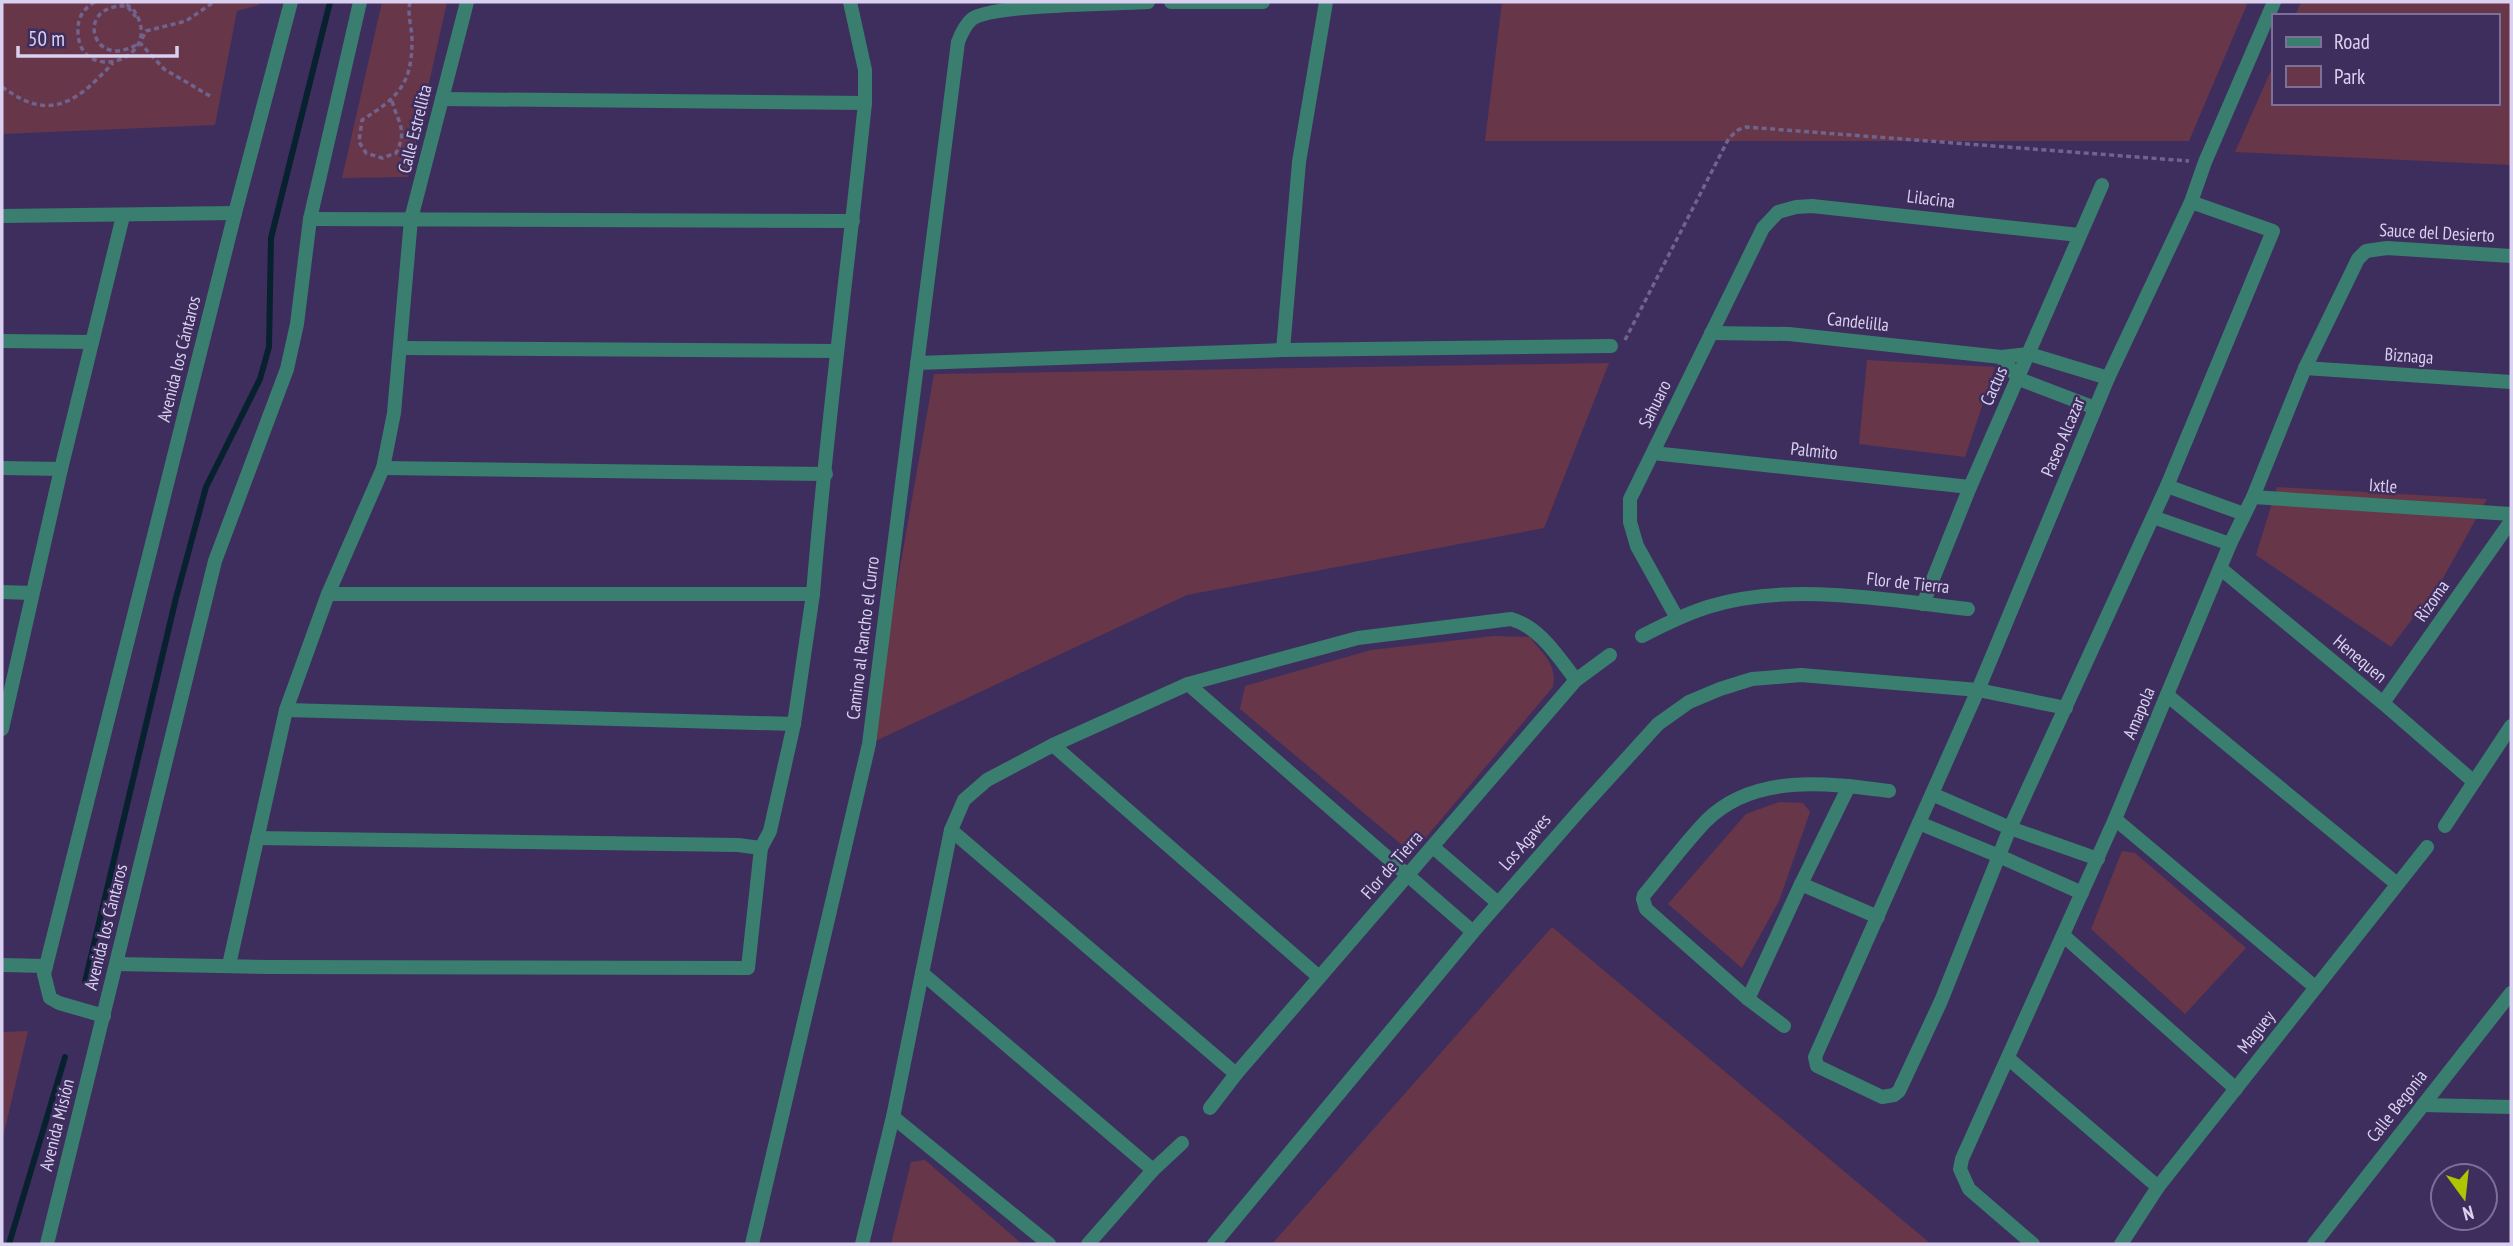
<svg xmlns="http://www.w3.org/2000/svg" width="2513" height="1246" viewBox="0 0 2513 1246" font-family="'PT Sans Narrow',sans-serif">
	<rect width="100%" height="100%" fill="#3e2e5e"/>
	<g fill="#683649">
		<polygon points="2,2 260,2 259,5 237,11 215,125 2,134"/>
		<polygon points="382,2 447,2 408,177 342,178"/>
		<polygon points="1502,2 2248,2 2189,141 1485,141"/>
		<polygon points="2301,2 2511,2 2511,165 2235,152 2273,66 2273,103 2497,103 2497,16 2295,16"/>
		<polygon points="1867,360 1995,367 1965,457 1859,444"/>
		<polygon points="1609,363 1544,528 1187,595 869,744 934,374"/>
		<polygon points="2277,487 2487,499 2442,580 2391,647 2256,555"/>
		<path d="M1494,636L1530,637C1543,655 1557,663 1553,687L1422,842L1402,845L1240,709L1245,686L1371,650Z"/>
		<polygon points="1779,802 1803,803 1810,812 1779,901 1742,968 1668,904 1746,814"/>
		<polygon points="2122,851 2135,853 2246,948 2185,1014 2091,929"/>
		<polygon points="1552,927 1931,1244 1272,1244"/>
		<polygon points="28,1031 2,1141 2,1032"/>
		<polygon points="925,1160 1022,1244 891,1244 911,1162"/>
	</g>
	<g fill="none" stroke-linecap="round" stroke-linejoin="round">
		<g stroke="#08212f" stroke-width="6">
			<polyline points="85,982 176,598 206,487 260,379 269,347 271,238 330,2"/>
			<polyline points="9,1244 65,1057"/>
		</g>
		<g stroke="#70638d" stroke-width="3.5" stroke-dasharray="5 3.5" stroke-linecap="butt">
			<path d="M95,2C83,9 77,18 78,33C80,82 155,63 139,20C135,10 131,6 121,2"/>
			<path d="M136,45C91,71 74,3 127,6L136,17"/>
			<path d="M2,87C10,92 18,98 26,101C64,117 90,87 113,63"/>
			<polyline points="210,96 164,69 140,43 146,31 186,21 214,2"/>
			<path d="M392,101C398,123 408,130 396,153L382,158L366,153L359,142L362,120C397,98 412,85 412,41C412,27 407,15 410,2"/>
			<polyline points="1625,340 1729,138 1738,130 1746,127 2189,161"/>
		</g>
		<g stroke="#3a7e6f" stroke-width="14">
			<polyline points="1171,2 1263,2"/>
			<polyline points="442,99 865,103"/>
			<polyline points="2,216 235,213"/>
			<polyline points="310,219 853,221"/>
			<polyline points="1711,333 1789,334 2001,357 2029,354 2108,378"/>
			<polyline points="2,341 92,342"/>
			<polyline points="401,348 836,351"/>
			<polyline points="1283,350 1299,162 1326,2"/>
			<polyline points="2001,357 2019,379 2095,408"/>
			<polyline points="917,363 1283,350 1611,346"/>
			<polyline points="2305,368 2511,382"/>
			<polyline points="1653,453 1970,487"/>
			<polyline points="2,468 61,469"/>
			<polyline points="383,468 826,474"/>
			<polyline points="2167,486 2244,514"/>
			<polyline points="2253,497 2511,514"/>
			<polyline points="2153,517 2230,544"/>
			<polyline points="2220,568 2383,703 2474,782"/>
			<polyline points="2,592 32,593"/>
			<path d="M328,594H813C826,430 848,267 865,103V70L850,2"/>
			<polyline points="1923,604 1970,487 2102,185"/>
			<polyline points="1677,618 1637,546 1630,522 1630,499 1763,228 1778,212 1796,207 1812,206 2079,235"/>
			<path d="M1642,636C1665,624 1687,613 1711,606C1791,582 1887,600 1968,609"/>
			<polyline points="1188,684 1473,932"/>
			<polyline points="2167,695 2397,884"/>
			<polyline points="2383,703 2511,521"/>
			<polyline points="286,710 794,724 813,594"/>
			<polyline points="2,729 61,469 123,216"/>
			<polyline points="1053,745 1319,977"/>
			<polyline points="2115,819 2315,987"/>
			<polyline points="2445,826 2511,726"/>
			<polyline points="2010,828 2098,859"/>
			<polyline points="951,830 1236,1074"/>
			<polyline points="257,838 738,845 761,848 770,831 794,724"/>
			<polyline points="1433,847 1498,903"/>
			<polyline points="1999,856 2082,893"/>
			<polyline points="1801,884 1878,917"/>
			<polyline points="2064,936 2236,1089"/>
			<polyline points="117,964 267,967 748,968 761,848"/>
			<polyline points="2,965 46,966"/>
			<polyline points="229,965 286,710 328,594 383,468 394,413 411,219 467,2"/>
			<polyline points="922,973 1153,1170"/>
			<polyline points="1748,999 1801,884 1849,786"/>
			<path d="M1784,1026L1748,999L1646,909L1643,899L1644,895C1665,870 1684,844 1706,821C1754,773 1828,783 1889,791"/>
			<polyline points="2009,1059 2158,1187"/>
			<polyline points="2423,1105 2511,1107"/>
			<polyline points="1210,1108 1236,1074 1576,680 1610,655"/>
			<polyline points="893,1117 1049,1244"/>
			<path d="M752,1244L869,744L958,42C961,34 965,25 972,19C994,4 1115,4 1148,2"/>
			<path d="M862,1244L893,1117L951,830L964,800L987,780L1053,745L1188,684L1358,638L1511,619C1540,627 1558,657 1576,680"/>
			<polyline points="1088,1244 1153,1170 1182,1143"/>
			<polyline points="2033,1244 1969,1189 1960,1169 1962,1159 2115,819 2230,544 2253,497 2305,368 2358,259 2366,251 2387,248 2511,256"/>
			<polyline points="2121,1244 2158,1187 2427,847"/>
			<polyline points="2314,1244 2511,993"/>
		</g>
		<g stroke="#3a7e6f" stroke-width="14">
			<polyline points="2191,202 2273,231 2167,486 2010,828 1941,1001 1899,1091 1894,1095 1882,1097 1817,1066 1815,1057 1978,690 2108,378 2191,202 2205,162 2274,2"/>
			<polyline points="1932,794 2010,828"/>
			<polyline points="1919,823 1999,856"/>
			<polyline points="104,1016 59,1003 50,998 44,974 235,213 291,2"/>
			<polyline points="47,1244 215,561 287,369 297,324 310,219 360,2"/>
			<polyline points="1214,1244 1473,932 1579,811 1658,724 1689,702 1720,689 1752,679 1801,675 1978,690 2066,708"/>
		</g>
	</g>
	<g text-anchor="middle" stroke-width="5" stroke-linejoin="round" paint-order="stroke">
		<g font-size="18" fill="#d9d1ef" stroke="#3e2e5e">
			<text transform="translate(415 129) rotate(-76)" y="6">Calle Estrellita</text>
			<text transform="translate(1931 199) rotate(7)" y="6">Lilacina</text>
			<text transform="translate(2437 233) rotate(3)" y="6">Sauce del Desierto</text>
			<text transform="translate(1858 322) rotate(6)" y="6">Candelilla</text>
			<text transform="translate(2409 356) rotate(4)" y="6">Biznaga</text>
			<text transform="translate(179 359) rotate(-76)" y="6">Avenida los Cántaros</text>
			<text transform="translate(1994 386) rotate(-66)" y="6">Cactus</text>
			<text transform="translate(1655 404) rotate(-64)" y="6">Sahuaro</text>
			<text transform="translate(2063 437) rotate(-67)" y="6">Paseo Alcazar</text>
			<text transform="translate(1814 451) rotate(6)" y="6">Palmito</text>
			<text transform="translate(2383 486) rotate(4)" y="6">Ixtle</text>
			<text transform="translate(1908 583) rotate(6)" y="6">Flor de Tierra</text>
			<text transform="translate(2432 601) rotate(-55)" y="6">Rizoma</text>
			<text transform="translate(863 638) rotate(-83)" y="6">Camino al Rancho el Curro</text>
			<text transform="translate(2360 659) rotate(40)" y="6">Henequen</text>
			<text transform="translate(2139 713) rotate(-67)" y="6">Amapola</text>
			<text transform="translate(1525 842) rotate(-49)" y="6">Los Agaves</text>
			<text transform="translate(1392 865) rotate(-49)" y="6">Flor de Tierra</text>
			<text transform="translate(106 927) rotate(-76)" y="6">Avenida los Cántaros</text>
			<text transform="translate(2256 1032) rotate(-52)" y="6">Maguey</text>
			<text transform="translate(2397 1106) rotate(-52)" y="6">Calle Begonia</text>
			<text transform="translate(57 1125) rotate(-76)" y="6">Avenida Misión</text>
		</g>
	</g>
	<rect width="2513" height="1246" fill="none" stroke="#d9d1ef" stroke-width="7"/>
	<rect x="2272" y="14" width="228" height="91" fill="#3e2e5e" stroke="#7c6f98" stroke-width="2"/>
	<rect x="2286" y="37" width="35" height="10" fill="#3a7e6f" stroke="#7c6f98" stroke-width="2"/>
	<text x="2334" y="49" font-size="21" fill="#d9d1ef">Road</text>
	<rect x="2286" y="66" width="35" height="21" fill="#683649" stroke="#7c6f98" stroke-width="2"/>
	<text x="2334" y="84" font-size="21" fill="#d9d1ef">Park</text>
	<g transform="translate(2464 1197) rotate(165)"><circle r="33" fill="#3e2e5e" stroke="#7c6f98" stroke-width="2"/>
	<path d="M0-5L12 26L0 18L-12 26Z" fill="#b0c501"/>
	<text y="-10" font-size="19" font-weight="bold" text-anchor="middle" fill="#d9d1ef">N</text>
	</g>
	<path d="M18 46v10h159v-10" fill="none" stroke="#d9d1ef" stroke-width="3.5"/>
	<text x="28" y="46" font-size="21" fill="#d9d1ef" stroke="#3e2e5e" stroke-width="5" paint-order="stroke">50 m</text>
</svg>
